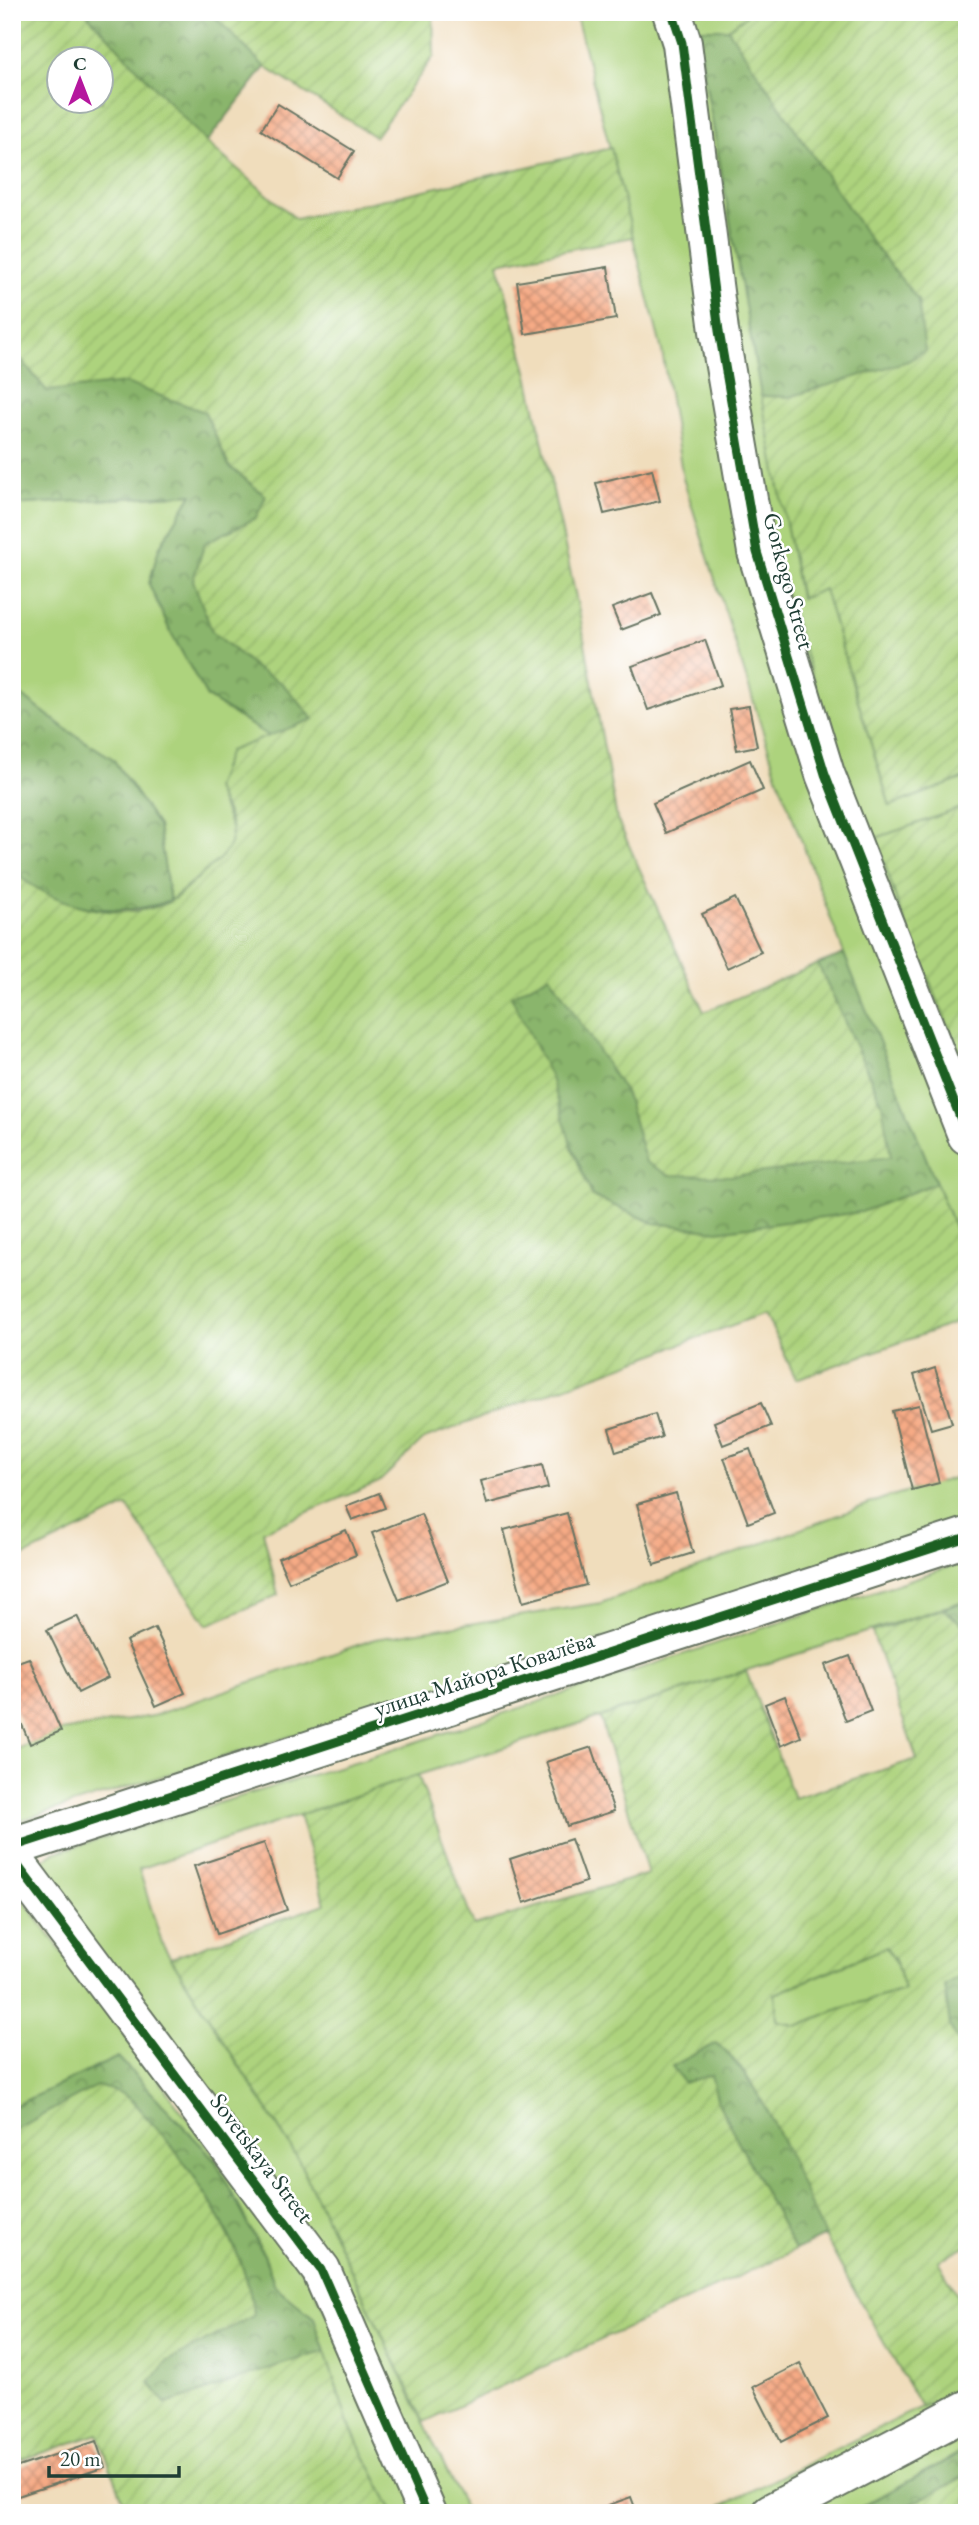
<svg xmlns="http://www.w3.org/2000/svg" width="979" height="2525" viewBox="0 0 979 2525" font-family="'EB Garamond',serif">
	<defs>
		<pattern id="forest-crowns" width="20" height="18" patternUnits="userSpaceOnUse" patternTransform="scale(1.75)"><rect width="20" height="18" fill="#8ab56c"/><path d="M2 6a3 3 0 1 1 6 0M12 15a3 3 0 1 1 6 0" fill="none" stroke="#70945a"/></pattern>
		<pattern id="garden-furrows" width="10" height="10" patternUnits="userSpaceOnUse" patternTransform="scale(1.75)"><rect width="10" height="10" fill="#add37d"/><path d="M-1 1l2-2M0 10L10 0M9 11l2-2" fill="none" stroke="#94b66d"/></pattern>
		<pattern id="building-cross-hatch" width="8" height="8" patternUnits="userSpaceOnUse" patternTransform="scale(1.75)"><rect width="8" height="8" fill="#f6aa85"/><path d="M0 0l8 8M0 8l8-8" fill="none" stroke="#c78c6e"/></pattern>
	</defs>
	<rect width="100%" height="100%" fill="#fff"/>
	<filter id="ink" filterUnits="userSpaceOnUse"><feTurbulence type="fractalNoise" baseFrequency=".0143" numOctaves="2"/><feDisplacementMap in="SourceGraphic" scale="14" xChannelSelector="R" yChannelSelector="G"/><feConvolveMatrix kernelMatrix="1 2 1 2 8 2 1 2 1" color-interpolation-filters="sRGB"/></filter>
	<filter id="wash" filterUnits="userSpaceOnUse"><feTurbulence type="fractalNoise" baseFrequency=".00686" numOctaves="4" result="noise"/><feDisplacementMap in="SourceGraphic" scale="28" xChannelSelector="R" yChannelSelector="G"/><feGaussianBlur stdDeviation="1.57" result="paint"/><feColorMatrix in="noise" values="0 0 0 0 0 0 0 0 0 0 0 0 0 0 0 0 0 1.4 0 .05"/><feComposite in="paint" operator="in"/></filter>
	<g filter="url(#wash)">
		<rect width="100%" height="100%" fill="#f0ddbc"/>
		<g fill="#add37d" stroke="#668858" stroke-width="2">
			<polygon points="575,12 660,12 712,343 946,1111 967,1168 967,1258 868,1017 777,776 683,478 662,351"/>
			<polygon points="680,12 745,12 747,15 728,29 696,30 800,598 824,589 890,806 967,777 967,806 876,838 900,910 967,1071 967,1106 905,961 766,534"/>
			<polygon points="193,494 159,548 207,697 270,737 229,751 215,788 232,830 229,851 170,901 158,826 113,759 67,730 12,688 12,505"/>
			<polygon points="967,1474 967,1520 683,1614 12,1823 12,1751 61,1731 153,1716 375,1639 601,1603 885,1498"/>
			<polygon points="967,1561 967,1600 418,1775 139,1869 162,1944 297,2157 467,2513 439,2513 326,2267 241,2130 30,1870 53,1853 371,1757"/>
			<polygon points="12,1885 315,2289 420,2513 394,2513 348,2423 314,2318 275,2286 264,2255 118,2058 12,2107"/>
			<polygon points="886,1947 896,1962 904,1990 839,2009 797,2026 777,2020 775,1994"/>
			<polygon points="967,2384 967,2398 751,2513 707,2513"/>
			<polygon points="967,2419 967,2449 851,2513 791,2513"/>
		</g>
		<g fill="url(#forest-crowns)" stroke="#547950" stroke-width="2">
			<polygon points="85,12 210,12 265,67 206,143"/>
			<polygon points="696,29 728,29 870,240 918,300 926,351 909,361 790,397 761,396"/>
			<polygon points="12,348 47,391 126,383 205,412 229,466 266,496 257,518 205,543 193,580 212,631 257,669 283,684 314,719 270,737 207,697 170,631 149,584 159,548 192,494 12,505"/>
			<path d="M12,688L67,730L113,759L158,826L170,901C115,919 57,909 12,871Z"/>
			<polygon points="844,954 936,1183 862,1212 718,1231 654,1223 592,1196 511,996 550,975 626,1094 646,1162 882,1103 818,964"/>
			<polygon points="967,1600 967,1628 943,1609"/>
			<polygon points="967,1972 967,2057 950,2027 945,1986"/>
			<path d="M716,2043C766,2085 796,2176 825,2236L795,2250L718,2103L711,2076L684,2083L672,2066Z"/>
			<path d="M118,2057L215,2160L264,2255L275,2286L314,2318L325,2352C270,2365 220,2388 166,2404L150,2382L166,2362L253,2315C251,2254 188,2159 145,2116C139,2109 131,2098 122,2094C114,2090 105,2089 97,2086L12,2131V2107Z"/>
			<polygon points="967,2449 967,2475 894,2513 851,2513"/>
		</g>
		<g fill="url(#garden-furrows)" stroke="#668858" stroke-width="2" fill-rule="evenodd">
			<path d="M12,12H85L206,142L296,219L611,148L633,237L498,263L528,375L580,616L617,819L704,1012L818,964L882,1104L891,1157L731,1176L669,1175L646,1162L626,1094L550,975L511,996L551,1078L572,1148L592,1196L653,1223L718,1231L862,1212L936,1183L967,1258V1319L796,1379L765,1313L424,1439L379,1482L263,1531L278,1595L207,1625L127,1506L12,1562V871C52,904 119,925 169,902C180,896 192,883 202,874C216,862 231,853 232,833C232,819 220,800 215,788L229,751L314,719L283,684L257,669L212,631L193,580L205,543L256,518L266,496L229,466L205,412L126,383L47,391L12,348ZM60,60H102V102H60Z"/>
			<polygon points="210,12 433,12 434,56 375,137 265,67"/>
			<polygon points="745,12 967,12 967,777 890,806 824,589 801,599 761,396 790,397 908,361 925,351 918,300 870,240 728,29 746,16"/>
			<polygon points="967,806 967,1071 900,910 876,838"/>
			<path d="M943,1609L967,1628V1972L945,1986L950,2027L967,2057V2245L938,2261L967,2311V2384L921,2407C889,2350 854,2294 825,2236C794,2176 768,2084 716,2043L672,2066L684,2083L711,2075L718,2103L795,2250L424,2422L297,2157L171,1958L325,1904L299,1815L418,1775L474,1926L648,1874L600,1717L746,1671L794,1798L917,1759L872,1632ZM886,1947L896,1962L904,1990L839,2009L797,2026L777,2020L775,1994Z"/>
			<path d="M97,2086C105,2089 115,2090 122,2094C131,2098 139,2109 145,2116C188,2160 251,2254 253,2316L166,2362L150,2383L166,2404C220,2388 271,2365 325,2352L348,2423L394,2513H128L98,2434L12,2463V2131Z"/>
			<polygon points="967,2475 967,2513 894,2513"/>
		</g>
		<g id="blocks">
			<g fill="url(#building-cross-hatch)">
				<polygon points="278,104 354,151 337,178 261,130"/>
				<polygon points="608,267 616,319 525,334 517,282"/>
				<polygon points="652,469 660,501 604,514 596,483"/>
				<polygon points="652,593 661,615 621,630 612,608"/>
				<polygon points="705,640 721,685 648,710 632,666"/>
				<polygon points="749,706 757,746 737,750 729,709"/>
				<polygon points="750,760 763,790 666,833 653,803"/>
				<polygon points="735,898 761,952 727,968 702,914"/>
				<polygon points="935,1368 952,1423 931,1429 914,1375"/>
				<polygon points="761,1403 771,1426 723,1445 714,1422"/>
				<polygon points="919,1405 939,1483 912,1490 892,1411"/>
				<polygon points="655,1414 662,1437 616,1452 609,1429"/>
				<polygon points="750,1449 774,1513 748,1523 724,1458"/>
				<polygon points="542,1465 548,1488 487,1504 481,1481"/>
				<polygon points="379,1493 385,1508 352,1520 346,1506"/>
				<polygon points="676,1493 693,1553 654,1565 637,1504"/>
				<polygon points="567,1513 586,1585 523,1602 504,1530"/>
				<polygon points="421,1514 448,1581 399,1600 372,1533"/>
				<polygon points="346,1530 356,1555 289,1582 278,1558"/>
				<polygon points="77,1616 108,1678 78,1693 47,1630"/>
				<polygon points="155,1628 185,1693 156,1706 126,1641"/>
				<polygon points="850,1656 871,1711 846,1721 825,1665"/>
				<polygon points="29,1658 61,1731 30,1744 12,1701 12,1664"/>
				<polygon points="785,1696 801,1737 781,1746 765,1704"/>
				<polygon points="592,1747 614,1811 567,1826 546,1762"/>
				<polygon points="571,1839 586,1882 524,1903 510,1859"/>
				<polygon points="264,1843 287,1910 217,1934 194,1866"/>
				<polygon points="800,2363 828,2418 781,2442 753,2387"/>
				<polygon points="96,2441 105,2467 12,2498 12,2469"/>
				<polygon points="631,2497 637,2513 589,2513 589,2512"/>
			</g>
		</g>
	</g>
	<g filter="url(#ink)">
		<use href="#blocks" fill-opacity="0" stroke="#687564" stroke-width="2"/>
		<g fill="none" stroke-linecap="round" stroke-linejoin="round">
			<defs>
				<g id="minor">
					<polyline points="672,12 682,43 719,331 757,552 825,774 967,1135"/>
					<polyline points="12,1847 967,1537"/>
					<polyline points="12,1858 321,2270 427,2513"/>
					<polyline points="771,2513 967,2410"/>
				</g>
			</defs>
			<use href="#minor" stroke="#687564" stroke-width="42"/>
			<use href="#minor" stroke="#fff" stroke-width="38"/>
			<defs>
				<g id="cycleway">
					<polyline points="672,12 682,43 719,331 757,552 825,774 967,1135"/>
					<polyline points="12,1847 967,1537"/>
					<polyline points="12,1858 321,2270 427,2513"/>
				</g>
			</defs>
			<use href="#cycleway" stroke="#fff" stroke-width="13"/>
			<use href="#cycleway" stroke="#1b5e20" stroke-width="9"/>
		</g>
	</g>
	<g text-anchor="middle" stroke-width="5" stroke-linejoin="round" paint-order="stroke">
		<g font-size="24" fill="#1f3d34" stroke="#fff">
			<text transform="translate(789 581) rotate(75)" y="8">Gorkogo Street</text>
			<text transform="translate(484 1674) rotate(-18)" y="8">улица Майора Ковалёва</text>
			<text transform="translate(262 2158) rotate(53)" y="8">Sovetskaya Street</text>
		</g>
	</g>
	<rect width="979" height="2525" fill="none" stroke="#fff" stroke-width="42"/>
	<g transform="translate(80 80)"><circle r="33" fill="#ffffff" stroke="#a5b1ae" stroke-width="2"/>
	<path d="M0-5L12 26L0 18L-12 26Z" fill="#b5179e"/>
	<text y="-10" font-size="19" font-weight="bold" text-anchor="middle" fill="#1f3d34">С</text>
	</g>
	<path d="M49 2466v10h130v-10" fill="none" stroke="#1f3d34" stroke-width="3.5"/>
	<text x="60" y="2466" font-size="21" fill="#1f3d34" stroke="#ffffff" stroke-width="5" paint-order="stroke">20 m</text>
</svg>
